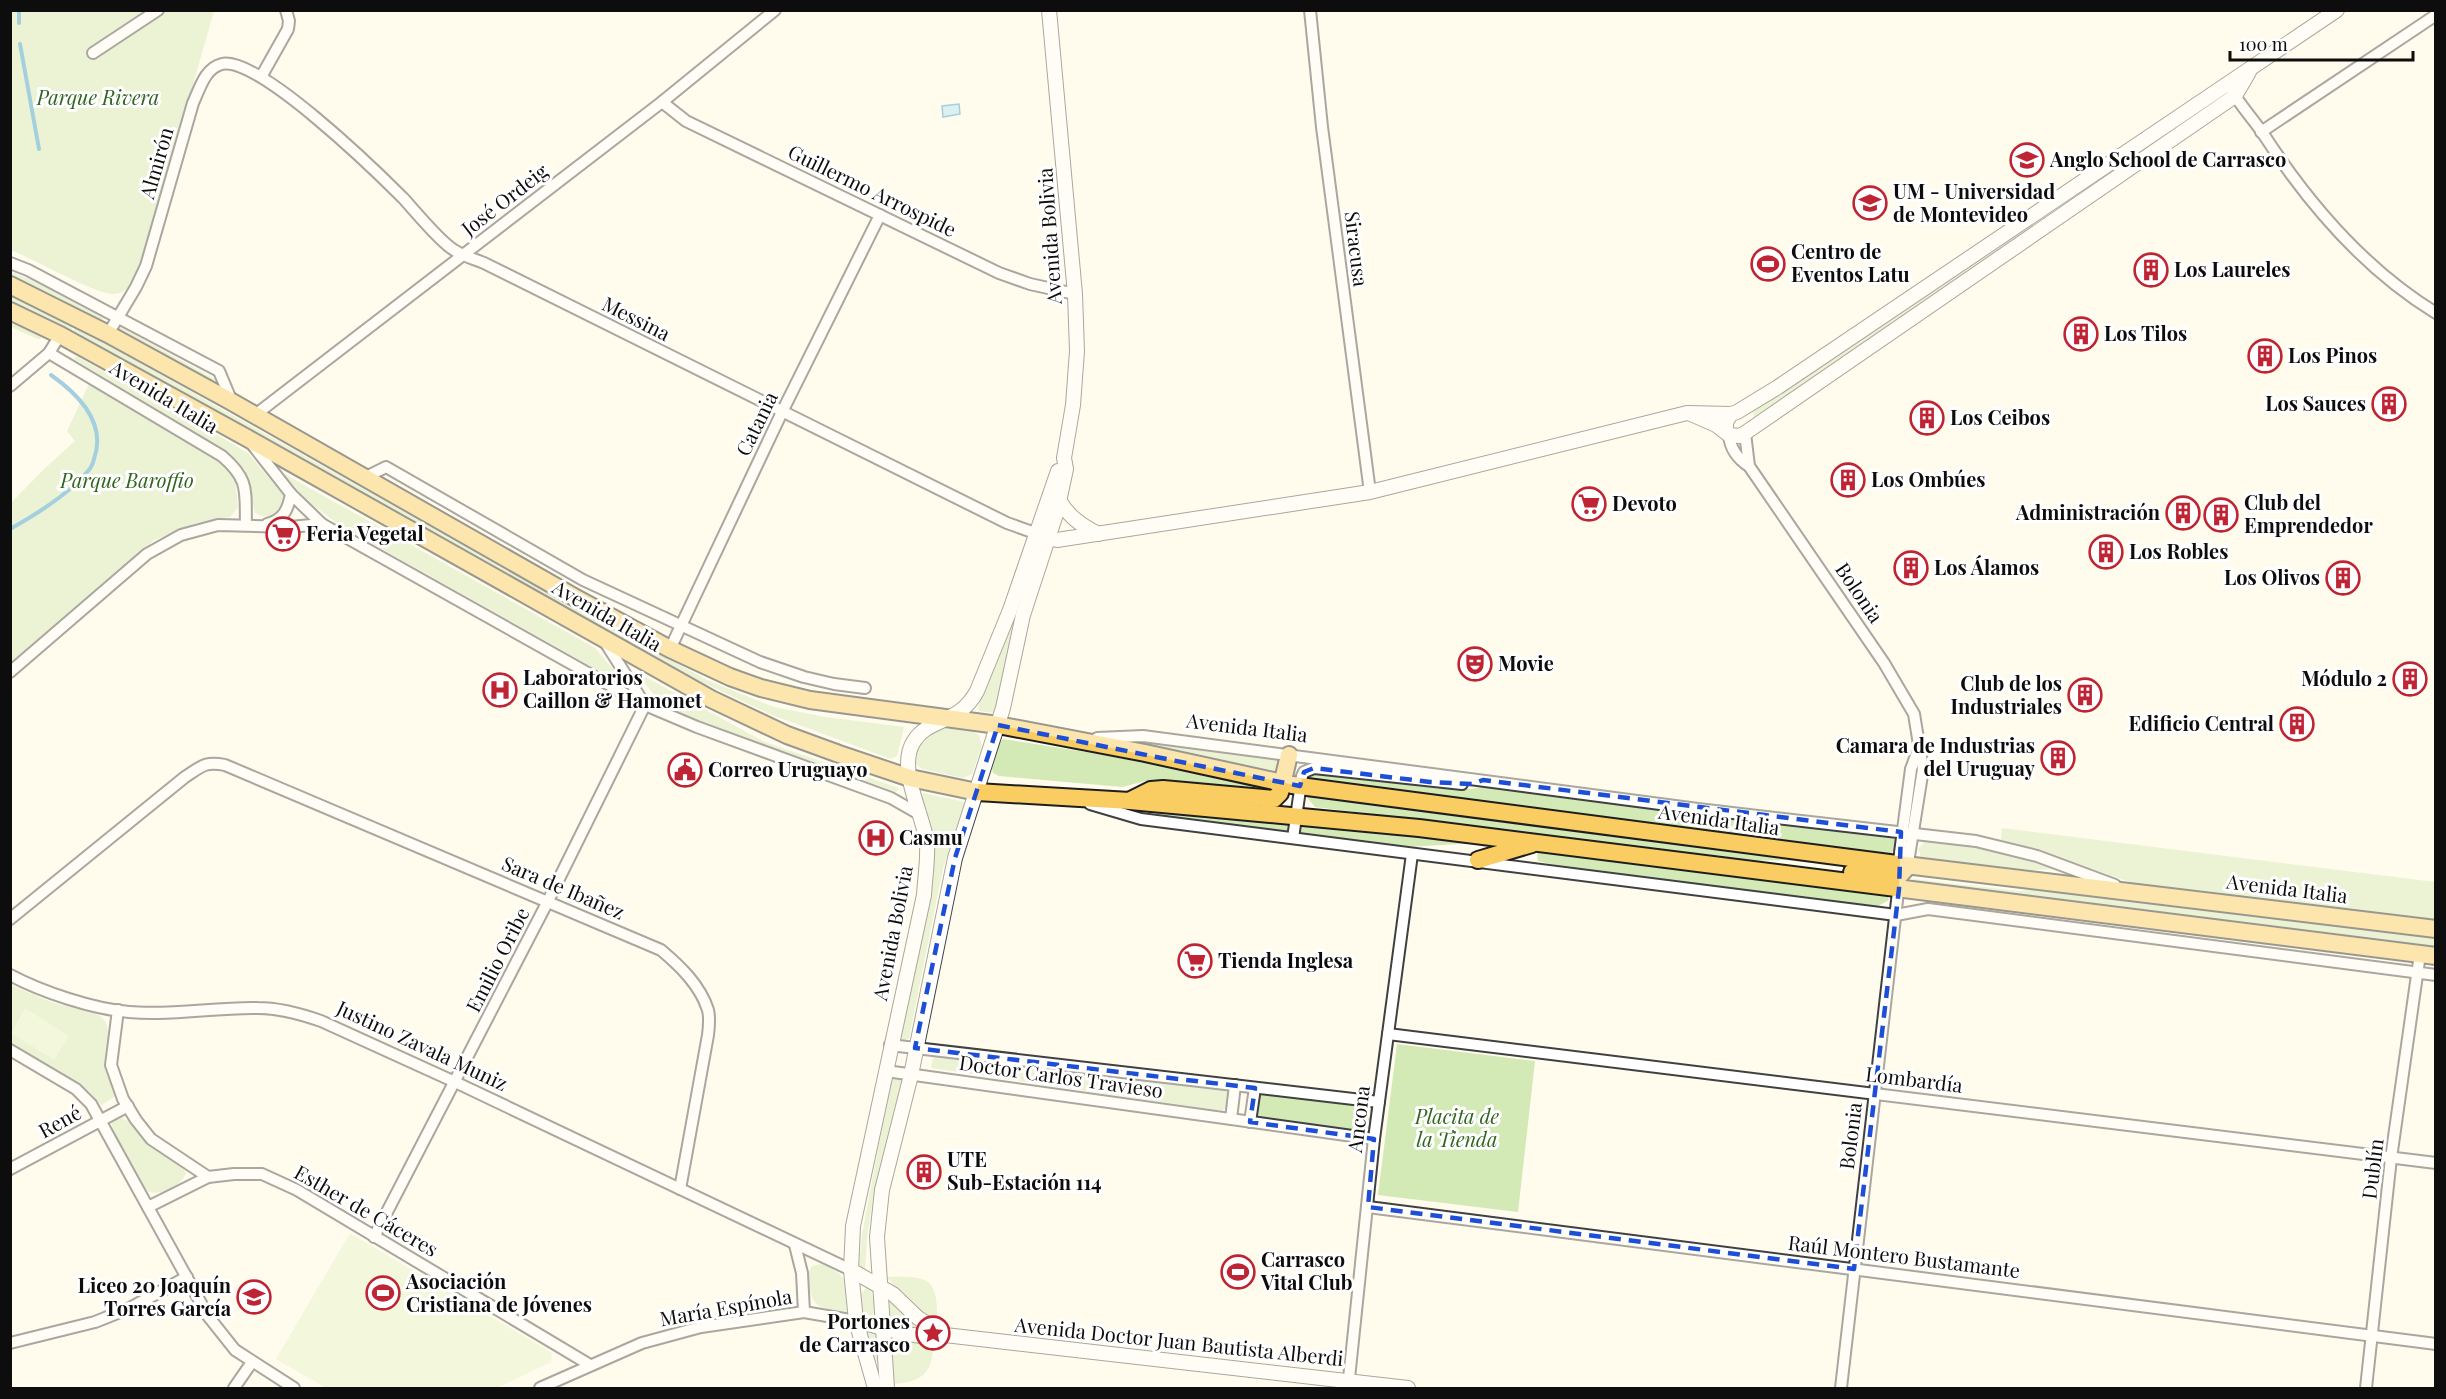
<svg xmlns="http://www.w3.org/2000/svg" width="2446" height="1399" viewBox="0 0 2446 1399" font-family="'Playfair Display',serif">
	<rect width="100%" height="100%" fill="#fffbed"/>
	<g fill="#d3e9b6">
		<path d="M10,11H214L139,273C133,282 127,293 115,294C98,296 32,258 11,250Z"/>
		<polygon points="2222,95 2225,95 2224,98 1755,417 1751,409 1780,395"/>
		<polygon points="11,272 41,284 104,318 102,320 11,274"/>
		<polygon points="10,295 72,325 72,332 11,301"/>
		<polygon points="11,322 40,336 41,339 37,339 11,327"/>
		<polygon points="74,326 580,611 709,681 774,707 825,717 904,727 897,756 891,759 772,715 674,669 74,332"/>
		<polygon points="119,326 215,379 214,382 117,328"/>
		<path d="M76,356L211,431L249,454L283,495V509C273,517 267,519 255,513L245,470L229,453L74,359Z"/>
		<polygon points="90,382 224,464 235,478 238,507 230,517 197,523 154,540 11,664 11,503 43,470 75,441 67,431"/>
		<polygon points="281,472 595,648 628,687 341,526 311,504"/>
		<polygon points="1035,552 1009,648 996,710 994,713 980,711 978,707"/>
		<polygon points="636,672 765,742 899,788 896,792 678,713 656,697"/>
		<polygon points="940,728 971,731 979,735 982,746 972,774 963,778 922,769 916,764 914,757 915,750 925,735"/>
		<polygon points="1003,739 1111,756 1271,788 1272,792 1145,781 1122,787 999,776 993,773 992,769 1000,742"/>
		<polygon points="1144,743 1278,758 1280,759 1280,775"/>
		<polygon points="1312,770 1471,789 1488,786 1893,836 1897,844 1890,856 1307,780 1308,773"/>
		<polygon points="923,793 965,802 943,868 909,1038 905,1040 900,1038 900,1035 929,892 920,796"/>
		<polygon points="1308,794 1869,869 1785,860 1744,861 1315,807 1306,796"/>
		<polygon points="1156,813 1290,824 1290,832 1156,816"/>
		<polygon points="1301,826 1475,841 1476,843 1406,847 1302,834 1299,831 1299,827"/>
		<polygon points="2002,828 2435,882 2435,927 2150,889 2038,850 2001,840"/>
		<polygon points="1926,840 2008,851 2054,869 2021,871 1924,858 1921,857 1918,849"/>
		<polygon points="1540,851 1886,892 1889,900 1878,906 1568,868 1538,861 1537,853"/>
		<polygon points="1913,879 2018,891 2042,889 2435,937 2435,948 1913,882"/>
		<path d="M11,985L51,1002L99,1015C116,1027 102,1047 105,1064C106,1075 112,1086 116,1096L101,1105L89,1091L11,1044Z"/>
		<polygon points="1397,1044 1535,1061 1518,1212 1378,1195"/>
		<polygon points="933,1057 1225,1087 1229,1090 1226,1108 1222,1111 931,1068"/>
		<polygon points="895,1076 901,1080 901,1082 875,1185 867,1238 865,1271 859,1267 862,1235 891,1080"/>
		<polygon points="1260,1092 1371,1106 1372,1113 1369,1128 1364,1131 1357,1131 1260,1117 1257,1114"/>
		<path d="M118,1116C132,1120 139,1135 149,1144C160,1154 180,1160 186,1173C181,1186 159,1197 147,1191L113,1131L111,1120Z"/>
		<path d="M821,1264C851,1277 844,1280 847,1311L845,1312C812,1307 813,1306 807,1275L812,1266Z"/>
		<path d="M886,1277C928,1276 938,1276 937,1322L929,1320Z"/>
		<path d="M866,1288H870C873,1295 876,1310 872,1316C860,1317 861,1304 860,1295Z"/>
		<polygon points="886,1298 889,1298 916,1326 914,1330 888,1322"/>
		<polygon points="866,1332 874,1333 876,1335 877,1362 875,1362"/>
		<path d="M899,1339L934,1342C932,1373 924,1381 894,1384L890,1347Z"/>
	</g>
	<g fill="#e5f1c8">
		<polygon points="25,1008 69,1036 54,1060 11,1033"/>
		<polygon points="350,1233 552,1353 551,1362 497,1388 326,1388 276,1359"/>
	</g>
	<polygon fill="#b1e0f7" stroke="#379ace" stroke-width="1.5" points="959,104 960,114 943,117 942,106"/>
	<g fill="none" stroke-linecap="round" stroke-linejoin="round">
		<g stroke="#379ace" stroke-width="4">
			<polyline points="19,10 19,23"/>
			<polyline points="20,44 39,149"/>
			<path d="M10,529C37,514 68,495 88,471C91,468 93,463 94,459C107,423 78,394 51,375"/>
		</g>
		<defs>
			<g id="minor">
				<polyline points="1310,10 1322,127 1370,492"/>
				<polyline points="93,53 158,10"/>
				<polyline points="261,77 288,29 289,21 286,10"/>
				<path d="M2232,91C2241,106 2252,118 2262,132C2307,202 2364,269 2436,313"/>
				<polyline points="662,102 686,121 999,273 1030,284 1075,294"/>
				<polyline points="2261,132 2436,15"/>
				<polyline points="10,263 28,270 219,371 232,402"/>
				<path d="M108,334L136,287L146,266L193,103C200,88 205,68 222,64C257,55 376,171 403,198C415,211 440,242 454,250C463,256 474,259 484,263L1007,523L1035,533"/>
				<path d="M49,353L222,456C250,480 245,491 246,525"/>
				<polyline points="10,386 49,353 60,335"/>
				<polyline points="255,415 662,102 775,10"/>
				<polyline points="1745,433 1749,466"/>
				<path d="M1729,435C1730,448 1738,459 1749,466L1884,663L1914,714L1923,769L1907,869"/>
				<polyline points="251,443 291,494 322,524 645,705 697,727 891,798 919,814"/>
				<polyline points="364,478 386,467 583,580 760,662 804,677 834,684 865,688"/>
				<path d="M267,524C283,520 288,510 291,494"/>
				<polyline points="670,649 782,412 880,215"/>
				<polyline points="10,672 147,554 181,535 218,525 290,527 322,524"/>
				<polyline points="1097,738 1143,736 1698,809 1976,841 2037,856 2115,885"/>
				<polyline points="1090,804 1141,819 1896,915 1928,909 2436,975"/>
				<polyline points="1293,838 1302,776 1304,772 1314,768 1462,784"/>
				<polyline points="1898,868 1911,769 1918,750"/>
				<path d="M10,919L185,777C202,766 205,761 225,765L661,950C680,966 700,985 708,1010C710,1018 709,1027 708,1035L680,1189"/>
				<path d="M10,975C42,992 93,1009 129,1012C172,1016 215,1007 258,1008C280,1008 301,1014 321,1021L455,1082L851,1270"/>
				<polyline points="118,1010 111,1065 123,1099 136,1120 151,1139 208,1177"/>
				<polyline points="1388,1034 2436,1163"/>
				<polyline points="890,1045 1379,1102"/>
				<polyline points="10,1050 76,1089 91,1104 208,1316 235,1350 294,1388"/>
				<polyline points="886,1071 1374,1139"/>
				<polyline points="1231,1119 1235,1085"/>
				<polyline points="1250,1122 1255,1088"/>
				<polyline points="10,1169 128,1106"/>
				<polyline points="148,1207 208,1177 234,1174 262,1174 297,1190 590,1365"/>
				<polyline points="1368,1207 2436,1344"/>
				<polyline points="374,1237 548,901 645,705 605,642"/>
				<polyline points="795,1245 802,1273 804,1312"/>
				<polyline points="10,1343 95,1322 130,1308 187,1277"/>
				<polyline points="234,1388 252,1362"/>
				<polyline points="540,1388 642,1343 701,1327 804,1312 856,1321"/>
				<polyline points="1348,1388 1374,1139 1412,854"/>
				<polyline points="1841,1388 1899,883"/>
				<polyline points="2366,1388 2391,1158 2420,954"/>
			</g>
			<g id="tertiary">
				<polyline points="1691,414 1716,425 1729,435 1740,436 1745,433 2235,96 2249,72"/>
				<polyline points="1726,431 1726,422 1731,414 1737,412 1778,387 2337,10"/>
				<path d="M1059,500C1069,517 1081,525 1098,534"/>
				<polyline points="1042,536 1057,540 1370,492 1687,413 1731,414"/>
				<polyline points="851,1270 893,1294 918,1318 945,1335"/>
				<path d="M856,1321C879,1326 924,1342 945,1335L1408,1388"/>
				<path d="M875,1388L856,1321L851,1270L853,1226L924,895C925,878 928,860 927,844C924,815 896,768 914,741C928,718 960,724 977,691L1010,610L1058,471"/>
				<polyline points="887,1388 877,1237 882,1190 911,1075 955,858 1003,708 1023,615 1057,511 1066,469 1064,458 1073,405 1077,351 1075,294 1049,10"/>
			</g>
			<g id="primary">
				<polyline points="10,285 108,334 232,402 574,597 670,649 730,677 761,688 810,700 998,725 1145,753 1292,785 1897,864 2436,929"/>
				<polyline points="10,311 60,335 247,438 711,699 787,735 839,754 910,778 977,792 1130,801 1419,828 2436,956"/>
				<polyline points="1131,800 1151,790 1163,789 1274,799 1280,793 1289,755"/>
				<polyline points="1478,860 1532,844"/>
				<polyline points="1852,872 1898,877 1908,866"/>
			</g>
		</defs>
		<use href="#minor" stroke="#404040" stroke-width="14"/>
		<use href="#tertiary" stroke="#404040" stroke-width="16"/>
		<use href="#primary" stroke="#1e1e1e" stroke-width="20"/>
		<use href="#minor" stroke="#fff" stroke-width="10"/>
		<use href="#tertiary" stroke="#fff" stroke-width="14"/>
		<use href="#primary" stroke="#facd62" stroke-width="16"/>
	</g>
	<path d="M0 0H2446V1399H0ZM998,725L1300,786L1304,772L1314,768L1430,782L1472,784L1483,780L1901,832L1899,889L1854,1269L1368,1207L1374,1139L1250,1122L1255,1088L915,1048L955,858Z" fill="#fffbed" fill-opacity=".55" fill-rule="evenodd"/>
	<path fill="none" stroke="#1d4ed8" stroke-width="4.5" stroke-dasharray="12 8" stroke-linejoin="round" d="M998,725L1300,786L1304,772L1314,768L1430,782L1472,784L1483,780L1901,832L1899,889L1854,1269L1368,1207L1374,1139L1250,1122L1255,1088L915,1048L955,858Z"/>
	<defs>
		<symbol id="school-ring" viewBox="-11 -11 22 22"><circle r="9.5" fill="#fff" stroke="#be2433" stroke-width="1.5"/><path d="M0-5L7-2L0 1L-7-2ZM-4 1L0 2.5L4 1V4Q0 6-4 4Z" fill="#be2433"/></symbol>
		<symbol id="university-ring" viewBox="-11 -11 22 22"><circle r="9.5" fill="#fff" stroke="#be2433" stroke-width="1.5"/><path d="M0-5L7-2L0 1L-7-2ZM-4 1L0 2.5L4 1V4Q0 6-4 4Z" fill="#be2433"/></symbol>
		<symbol id="stadium-ring" viewBox="-11 -11 22 22"><circle r="9.5" fill="#fff" stroke="#be2433" stroke-width="1.5"/><path d="M0-5a6.5 5 0 1 0 0 10a6.5 5 0 1 0 0-10ZM-3.5-1.8h7v3.6h-7Z" fill="#be2433"/></symbol>
		<symbol id="building-ring" viewBox="-11 -11 22 22"><circle r="9.5" fill="#fff" stroke="#be2433" stroke-width="1.5"/><path d="M-4-6H4V6H1V3H-1V6H-4ZM-2.5-4.3h1.7v1.8h-1.7ZM.8-4.3h1.7v1.8H.8ZM-2.5-1h1.7V.8h-1.7ZM.8-1h1.7V.8H.8Z" fill="#be2433"/></symbol>
		<symbol id="supermarket-ring" viewBox="-11 -11 22 22"><circle r="9.5" fill="#fff" stroke="#be2433" stroke-width="1.5"/><path d="M-6-5.5h2.5l.6 2H6L4.5 2H-2.5L-4.4-4H-6ZM-1.5 3.2a1.3 1.3 0 1 0 .1 0ZM3 3.2a1.3 1.3 0 1 0 .1 0Z" fill="#be2433"/></symbol>
		<symbol id="theatre-ring" viewBox="-11 -11 22 22"><circle r="9.5" fill="#fff" stroke="#be2433" stroke-width="1.5"/><path d="M-5-5.5Q0-4 5-5.5V0Q5 5 0 6Q-5 5-5 0ZM-3.3-2.5H-1v1.5H-3.3ZM1-2.5H3.3v1.5H1ZM-2.8 1Q0 5.5 2.8 1Z" fill="#be2433"/></symbol>
		<symbol id="hospital-ring" viewBox="-11 -11 22 22"><circle r="9.5" fill="#fff" stroke="#be2433" stroke-width="1.5"/><path d="M-5-5h3v3.5h4V-5h3V5h-3V1.5h-4V5h-3Z" fill="#be2433"/></symbol>
		<symbol id="civic-ring" viewBox="-11 -11 22 22"><circle r="9.5" fill="#fff" stroke="#be2433" stroke-width="1.5"/><path d="M-.6-6.5H3V-4.5H.6V-3L4-1V1h2V6H-6V1h2V-1L-.6-3ZM-1.2 2.5V6h2.4V2.5Z" fill="#be2433"/></symbol>
		<symbol id="sight-ring" viewBox="-11 -11 22 22"><circle r="9.5" fill="#fff" stroke="#be2433" stroke-width="1.5"/><path d="M0-6L1.8-2.2L6-1.7L2.9 1.2L3.7 5.4L0 3.3L-3.7 5.4L-2.9 1.2L-6-1.7L-1.8-2.2Z" fill="#be2433"/></symbol>
	</defs>
	<g fill-rule="evenodd">
		<use href="#school-ring" x="2008" y="141" width="38" height="38"/>
		<use href="#university-ring" x="1851" y="184" width="38" height="38"/>
		<use href="#stadium-ring" x="1749" y="245" width="38" height="38"/>
		<use href="#building-ring" x="2132" y="251" width="38" height="38"/>
		<use href="#building-ring" x="2062" y="315" width="38" height="38"/>
		<use href="#building-ring" x="2246" y="337" width="38" height="38"/>
		<use href="#building-ring" x="2370" y="385" width="38" height="38"/>
		<use href="#building-ring" x="1908" y="399" width="38" height="38"/>
		<use href="#building-ring" x="1829" y="461" width="38" height="38"/>
		<use href="#supermarket-ring" x="1570" y="485" width="38" height="38"/>
		<use href="#building-ring" x="2164" y="494" width="38" height="38"/>
		<use href="#building-ring" x="2202" y="496" width="38" height="38"/>
		<use href="#supermarket-ring" x="264" y="515" width="38" height="38"/>
		<use href="#building-ring" x="2087" y="533" width="38" height="38"/>
		<use href="#building-ring" x="1892" y="549" width="38" height="38"/>
		<use href="#building-ring" x="2324" y="559" width="38" height="38"/>
		<use href="#theatre-ring" x="1456" y="645" width="38" height="38"/>
		<use href="#building-ring" x="2391" y="660" width="38" height="38"/>
		<use href="#hospital-ring" x="481" y="671" width="38" height="38"/>
		<use href="#building-ring" x="2066" y="676" width="38" height="38"/>
		<use href="#building-ring" x="2278" y="705" width="38" height="38"/>
		<use href="#building-ring" x="2039" y="739" width="38" height="38"/>
		<use href="#civic-ring" x="666" y="751" width="38" height="38"/>
		<use href="#hospital-ring" x="857" y="819" width="38" height="38"/>
		<use href="#supermarket-ring" x="1176" y="942" width="38" height="38"/>
		<use href="#building-ring" x="905" y="1153" width="38" height="38"/>
		<use href="#stadium-ring" x="1219" y="1253" width="38" height="38"/>
		<use href="#stadium-ring" x="364" y="1274" width="38" height="38"/>
		<use href="#school-ring" x="235" y="1278" width="38" height="38"/>
		<use href="#sight-ring" x="914" y="1314" width="38" height="38"/>
	</g>
	<g text-anchor="middle" stroke-width="6" stroke-linejoin="round" paint-order="stroke">
		<g font-size="20" font-style="italic" fill="#2f651d" stroke="#fff">
			<text x="98" y="105">Parque Rivera</text>
			<text x="127" y="488">Parque Baroffio</text>
			<text x="1457" y="1124">Placita de<tspan x="1457" dy="23">la Tienda</tspan></text>
		</g>
		<g font-size="20" font-weight="bold" fill="#0d0d0d" stroke="#fff" text-anchor="start">
			<text x="2050" y="167">Anglo School de Carrasco</text>
			<text x="1893" y="199">UM - Universidad<tspan x="1893" dy="23">de Montevideo</tspan></text>
			<text x="1791" y="259">Centro de<tspan x="1791" dy="23">Eventos Latu</tspan></text>
			<text x="2174" y="277">Los Laureles</text>
			<text x="2104" y="341">Los Tilos</text>
			<text x="2288" y="363">Los Pinos</text>
			<text x="2366" y="411" text-anchor="end">Los Sauces</text>
			<text x="1950" y="425">Los Ceibos</text>
			<text x="1871" y="487">Los Ombúes</text>
			<text x="2244" y="510">Club del<tspan x="2244" dy="23">Emprendedor</tspan></text>
			<text x="1612" y="511">Devoto</text>
			<text x="2160" y="520" text-anchor="end">Administración</text>
			<text x="306" y="541">Feria Vegetal</text>
			<text x="2129" y="559">Los Robles</text>
			<text x="1934" y="575">Los Álamos</text>
			<text x="2320" y="585" text-anchor="end">Los Olivos</text>
			<text x="1498" y="671">Movie</text>
			<text x="523" y="685">Laboratorios<tspan x="523" dy="23">Caillon &amp; Hamonet</tspan></text>
			<text x="2387" y="686" text-anchor="end">Módulo 2</text>
			<text x="2062" y="691" text-anchor="end">Club de los<tspan x="2062" dy="23">Industriales</tspan></text>
			<text x="2274" y="731" text-anchor="end">Edificio Central</text>
			<text x="2035" y="753" text-anchor="end">Camara de Industrias<tspan x="2035" dy="23">del Uruguay</tspan></text>
			<text x="708" y="777">Correo Uruguayo</text>
			<text x="899" y="845">Casmu</text>
			<text x="1218" y="968">Tienda Inglesa</text>
			<text x="947" y="1167">UTE<tspan x="947" dy="23">Sub-Estación 114</tspan></text>
			<text x="1261" y="1267">Carrasco<tspan x="1261" dy="23">Vital Club</tspan></text>
			<text x="406" y="1289">Asociación<tspan x="406" dy="23">Cristiana de Jóvenes</tspan></text>
			<text x="231" y="1293" text-anchor="end">Liceo 20 Joaquín<tspan x="231" dy="23">Torres García</tspan></text>
			<text x="910" y="1329" text-anchor="end">Portones<tspan x="910" dy="23">de Carrasco</tspan></text>
		</g>
		<g font-size="20" fill="#0d0d0d" stroke="#fff">
			<text transform="translate(157 163) rotate(-74)" y="7">Almirón</text>
			<text transform="translate(872 191) rotate(26)" y="7">Guillermo Arrospide</text>
			<text transform="translate(505 200) rotate(-38)" y="7">José Ordeig</text>
			<text transform="translate(1050 236) rotate(-94)" y="7">Avenida Bolivia</text>
			<text transform="translate(1356 249) rotate(83)" y="7">Siracusa</text>
			<text transform="translate(636 319) rotate(27)" y="7">Messina</text>
			<text transform="translate(164 397) rotate(31)" y="7">Avenida Italia</text>
			<text transform="translate(757 424) rotate(-64)" y="7">Catania</text>
			<text transform="translate(1859 593) rotate(56)" y="7">Bolonia</text>
			<text transform="translate(607 616) rotate(30)" y="7">Avenida Italia</text>
			<text transform="translate(1247 728) rotate(7)" y="7">Avenida Italia</text>
			<text transform="translate(1719 820) rotate(8)" y="7">Avenida Italia</text>
			<text transform="translate(563 888) rotate(23)" y="7">Sara de Ibañez</text>
			<text transform="translate(2287 889) rotate(7)" y="7">Avenida Italia</text>
			<text transform="translate(893 933) rotate(-79)" y="7">Avenida Bolivia</text>
			<text transform="translate(498 960) rotate(-63)" y="7">Emilio Oribe</text>
			<text transform="translate(422 1046) rotate(25)" y="7">Justino Zavala Muniz</text>
			<text transform="translate(1061 1077) rotate(8)" y="7">Doctor Carlos Travieso</text>
			<text transform="translate(1914 1080) rotate(7)" y="7">Lombardía</text>
			<text transform="translate(1359 1119) rotate(-83)" y="7">Ancona</text>
			<text transform="translate(60 1122) rotate(-29)" y="7">René</text>
			<text transform="translate(1851 1136) rotate(-83)" y="7">Bolonia</text>
			<text transform="translate(2373 1169) rotate(-83)" y="7">Dublín</text>
			<text transform="translate(366 1211) rotate(30)" y="7">Esther de Cáceres</text>
			<text transform="translate(1904 1257) rotate(7)" y="7">Raúl Montero Bustamante</text>
			<text transform="translate(726 1308) rotate(-10)" y="7">María Espínola</text>
			<text transform="translate(1179 1342) rotate(6)" y="7">Avenida Doctor Juan Bautista Alberdi</text>
		</g>
	</g>
	<rect width="2446" height="1399" fill="none" stroke="#0d0d0d" stroke-width="24"/>
	<path d="M2230 51v9h183v-9" fill="none" stroke="#0d0d0d" stroke-width="3"/>
	<text x="2239" y="51" font-size="18" fill="#0d0d0d" stroke="#ffffff" stroke-width="4.5" paint-order="stroke">100 m</text>
</svg>
